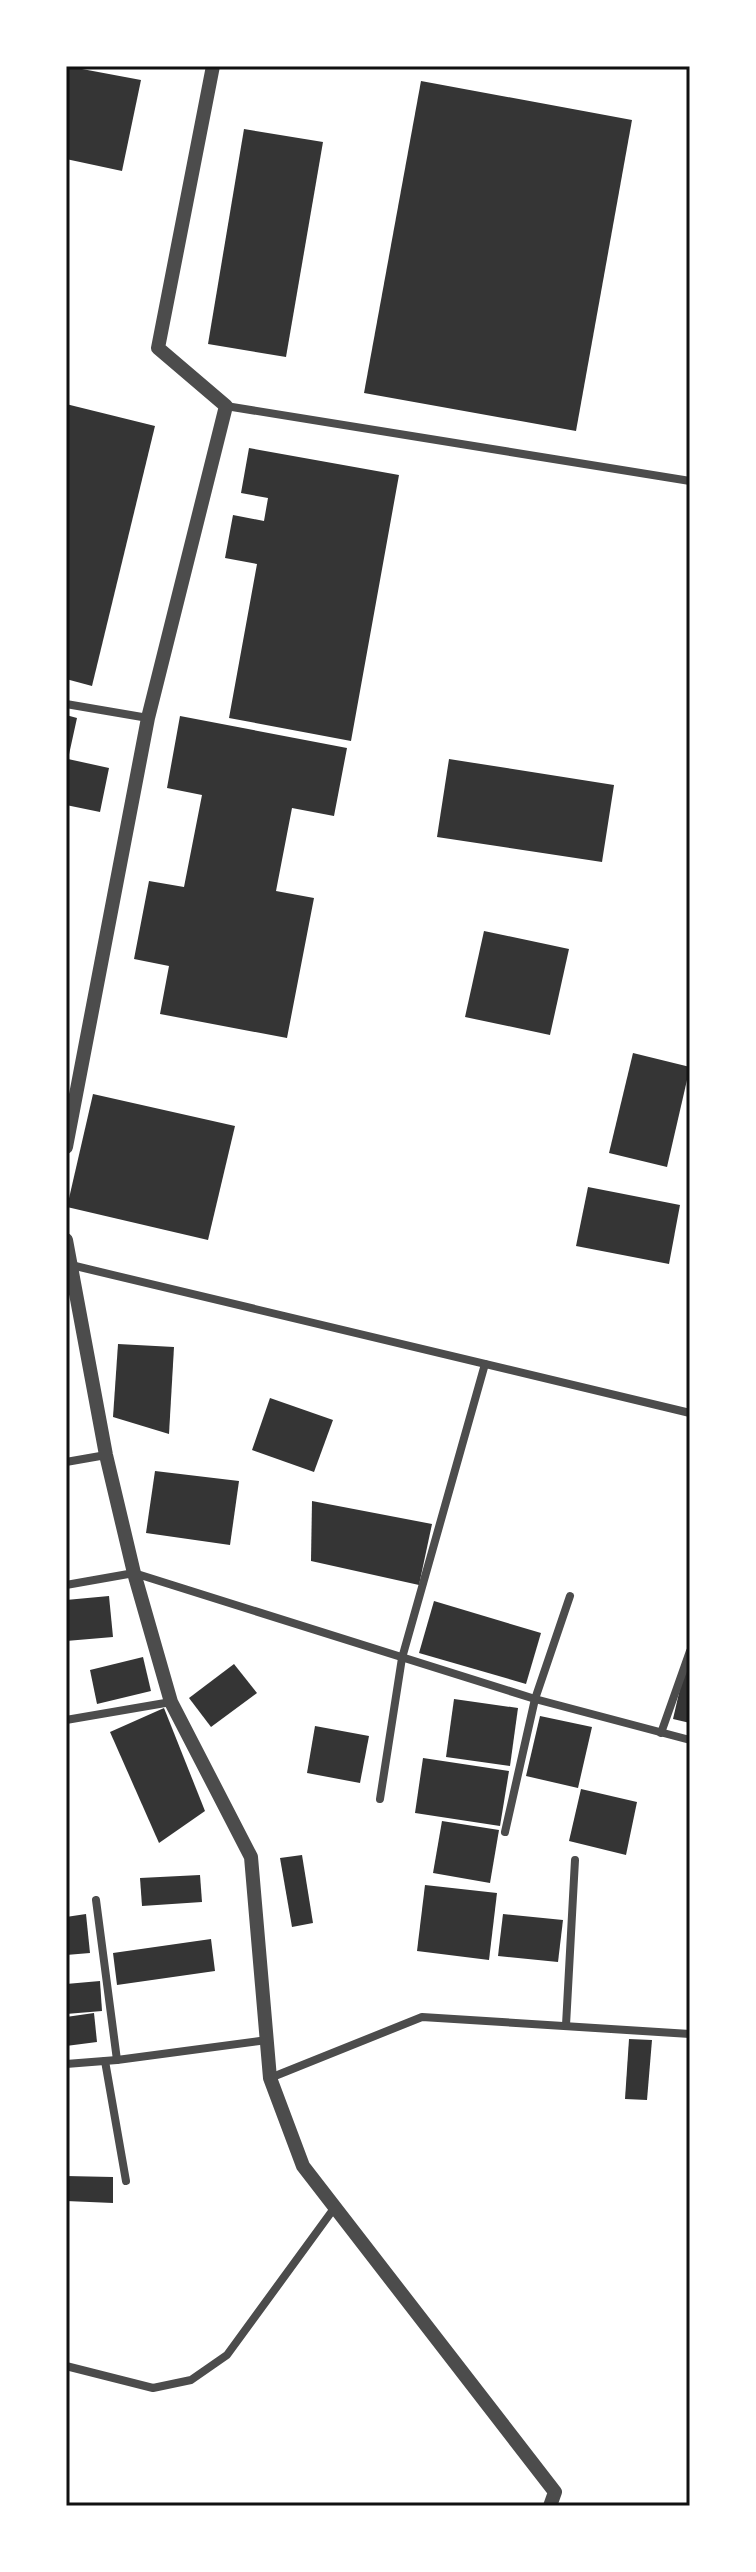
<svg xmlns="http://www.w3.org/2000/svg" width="756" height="2572" viewBox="0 0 756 2572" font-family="Jost,sans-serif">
	<rect width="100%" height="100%" fill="#fff"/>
	<g fill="#353535">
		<polygon points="66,66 141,80 122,171 66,159"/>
		<polygon points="421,81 632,120 576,431 364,393"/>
		<polygon points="244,129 323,142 286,357 208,344"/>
		<polygon points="66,404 155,426 92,686 66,679"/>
		<polygon points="249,448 399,475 351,741 229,718 257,564 225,558 233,515 264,521 268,498 241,493"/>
		<polygon points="66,715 77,718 68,759 109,768 100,812 66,805"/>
		<polygon points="180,716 347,748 334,816 292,808 276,891 314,898 287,1038 160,1014 169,966 134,959 149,881 184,887 202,795 167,788"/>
		<polygon points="449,759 614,785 602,862 437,837"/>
		<polygon points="484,931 569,949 550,1035 465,1017"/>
		<polygon points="633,1053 690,1067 667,1167 609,1153"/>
		<polygon points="93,1094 235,1126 208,1240 67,1207"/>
		<polygon points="588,1187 680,1205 669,1264 576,1246"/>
		<polygon points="118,1344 174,1347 169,1434 113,1417"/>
		<polygon points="270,1398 333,1420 314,1472 252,1450"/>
		<polygon points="155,1471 239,1481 230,1545 146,1533"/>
		<polygon points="312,1501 432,1524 419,1585 311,1561"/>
		<polygon points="109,1596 113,1637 66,1641 66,1600"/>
		<polygon points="434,1601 541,1633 526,1684 419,1653"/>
		<polygon points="143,1657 151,1691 97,1704 90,1670"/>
		<polygon points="234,1664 257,1693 211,1727 189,1698"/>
		<polygon points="685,1667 690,1668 690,1723 673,1719"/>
		<polygon points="454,1699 518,1708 510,1766 446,1757"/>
		<polygon points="164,1708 205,1811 159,1843 110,1732"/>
		<polygon points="540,1716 592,1727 578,1788 526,1776"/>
		<polygon points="315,1726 369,1736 360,1783 307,1773"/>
		<polygon points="423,1758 509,1771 500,1826 415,1813"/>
		<polygon points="581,1789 637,1802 626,1855 569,1841"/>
		<polygon points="442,1821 499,1830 490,1883 433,1873"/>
		<polygon points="302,1855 313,1923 292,1927 280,1858"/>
		<polygon points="200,1875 202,1902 142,1906 140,1878"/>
		<polygon points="425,1885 497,1893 489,1960 417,1951"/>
		<polygon points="86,1914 90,1953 66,1955 66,1917"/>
		<polygon points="503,1914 563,1920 558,1962 498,1956"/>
		<polygon points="211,1939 215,1971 117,1985 113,1953"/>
		<polygon points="100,1981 102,2011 66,2014 66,1984"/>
		<polygon points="94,2013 97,2042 66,2046 66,2017"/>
		<polygon points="629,2039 652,2040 647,2100 625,2099"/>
		<polygon points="66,2176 113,2177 113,2203 66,2201"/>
	</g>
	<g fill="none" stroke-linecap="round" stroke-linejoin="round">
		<g stroke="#4c4c4c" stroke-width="8">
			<polyline points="226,406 690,481"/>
			<polyline points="66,704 148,718"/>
			<polyline points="71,1265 690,1413"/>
			<polyline points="66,1462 106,1455"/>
			<polyline points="66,1585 134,1573 535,1699 690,1740"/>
			<polyline points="66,1720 171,1702"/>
			<polyline points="661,1733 690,1651"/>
			<polyline points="380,1799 402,1658 485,1364"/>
			<polyline points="505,1832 535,1699 570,1596"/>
			<polyline points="96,1900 117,2060"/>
			<polyline points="566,2025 575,1860"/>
			<polyline points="105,2061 126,2181"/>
			<polyline points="66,2064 117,2060 267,2040"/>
			<polyline points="270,2078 422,2017 690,2034"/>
			<polyline points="66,2366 153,2388 191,2380 227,2355 335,2207"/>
		</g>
		<g stroke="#4c4c4c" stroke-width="14">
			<polyline points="66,1147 148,718 226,406 158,348 213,66"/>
			<polyline points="66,1240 106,1455 134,1573 171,1702 251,1857 270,2078 303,2166 555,2492 550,2506"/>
		</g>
	</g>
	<rect width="756" height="2572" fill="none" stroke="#ffffff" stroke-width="136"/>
	<rect x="68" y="68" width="620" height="2436" fill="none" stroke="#111" stroke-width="3"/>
</svg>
